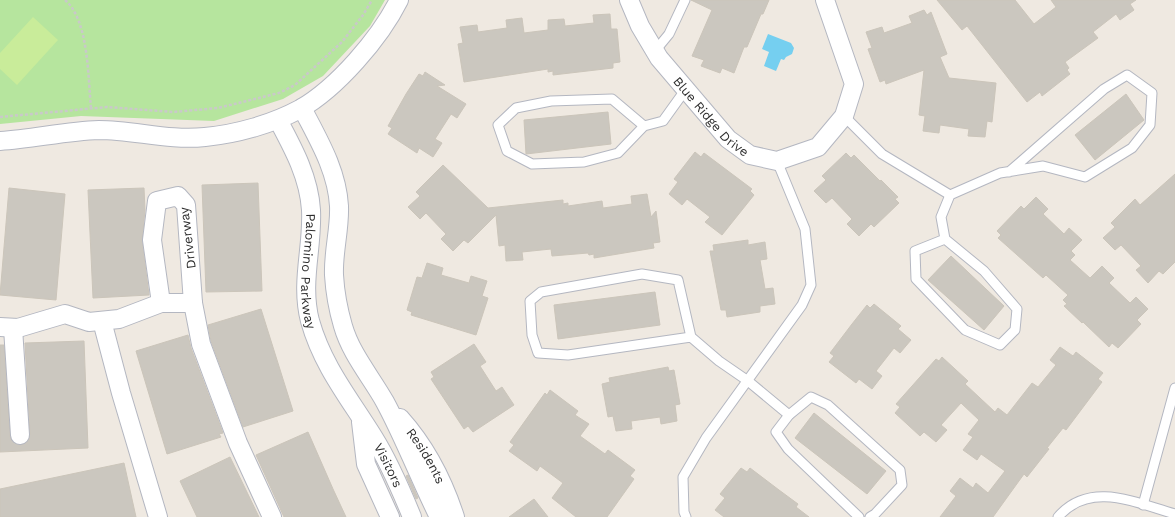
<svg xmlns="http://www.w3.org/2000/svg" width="1175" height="517" viewBox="0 0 1175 517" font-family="'Work Sans',sans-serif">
	<rect width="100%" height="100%" fill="#efe9e1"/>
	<polygon fill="#b6e59e" points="0,0 385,0 370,26 323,76 283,99 214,121 81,116 0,124"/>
	<polygon fill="#c9ec9a" points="33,17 58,40 17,85 0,69 0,53"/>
	<polygon fill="#75cff0" points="768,34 791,43 794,48 792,54 786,57 784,60 781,59 776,71 764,66 769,52 762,49"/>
	<g fill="#cbc7bf" stroke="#cbc5ba">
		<polygon points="691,0 769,0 763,14 761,14 747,47 744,47 734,73 722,68 720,73 701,66 704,60 692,56 712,10"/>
		<polygon points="937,0 1015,0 1034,24 1056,7 1051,0 1136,0 1130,4 1134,10 1120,20 1116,14 1093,32 1098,38 1065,62 1069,68 1067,70 1070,74 1042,96 1040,92 1027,102 967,26 962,30"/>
		<polygon points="924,10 927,15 931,12 947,54 940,57 949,78 996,83 992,122 987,121 985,137 968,136 969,129 940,125 939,133 923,131 925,116 919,115 924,70 886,84 885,80 880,82 868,49 872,48 866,32 882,27 884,33 912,23 909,16"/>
		<polygon points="610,14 611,29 617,29 620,62 613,63 613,68 553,75 553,71 548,72 548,69 464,82 458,44 463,43 460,27 477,25 478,32 507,28 506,20 522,18 524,33 548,30 548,20 564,19 565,26 594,23 593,15"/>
		<polygon points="425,72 445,85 437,86 466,104 457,118 451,114 435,139 442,143 433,157 419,148 417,153 388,134 392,128 388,126 406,94 419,74 423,76"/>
		<polygon points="1126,94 1144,120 1095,160 1075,135"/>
		<polygon points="608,112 611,144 526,154 524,120"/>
		<polygon points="695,152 701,157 704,153 752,189 750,191 754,195 722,235 705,222 710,217 687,199 682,205 669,194 678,182 674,179"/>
		<polygon points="846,153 851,158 854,155 880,181 881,180 898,197 895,199 899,203 874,227 871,224 859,236 847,224 852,219 832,198 826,203 814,191 826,180 822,176"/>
		<polygon points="443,165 488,208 563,200 563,204 568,203 568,206 602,201 603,208 632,204 631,196 647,194 651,217 656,211 660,242 653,243 654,248 594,258 594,254 589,255 588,253 552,256 551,249 522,252 523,260 506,261 505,245 499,246 496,215 468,243 464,240 453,251 441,239 446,234 426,213 420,219 408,207 420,196 416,192"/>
		<polygon points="1175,174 1175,262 1163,274 1159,271 1148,283 1136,270 1141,266 1121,245 1115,250 1103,238 1115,227 1111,223 1135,199 1140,205"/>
		<polygon points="258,183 262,291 206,292 202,185"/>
		<polygon points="9,188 65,194 56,300 0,295"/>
		<polygon points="144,188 145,210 142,241 149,295 93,298 88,190"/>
		<polygon points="1036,197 1048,209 1043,214 1064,234 1069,228 1082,240 1071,251 1075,255 1070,260 1090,278 1102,266 1114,278 1109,283 1130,303 1136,297 1148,309 1137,320 1141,324 1118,348 1112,343 1109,347 1083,322 1082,323 1064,306 1067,304 1063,300 1068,295 1046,275 1043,278 998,238 1001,235 997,231 1021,206 1024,209"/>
		<polygon points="748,240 748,245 765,242 767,259 760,260 765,289 773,288 775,304 760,306 760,312 727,317 726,310 721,310 710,251 714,251 713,245"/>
		<polygon points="951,256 1004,306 984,330 928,280"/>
		<polygon points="427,263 443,268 441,275 469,283 471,276 487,281 482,296 488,298 476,335 411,315 412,312 407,310 417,277 422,278"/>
		<polygon points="655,292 660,325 558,339 554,305"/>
		<polygon points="874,304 901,326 898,329 911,340 900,353 894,348 876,371 882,376 872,389 859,379 856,383 829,362 834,356 830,353 852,324 867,305 870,308"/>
		<polygon points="261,309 293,411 243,427 211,341 208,325"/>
		<polygon points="188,335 191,348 223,433 219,434 221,437 167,454 136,351"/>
		<polygon points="84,341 88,448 0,452 0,345 4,345 10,436 12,441 20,445 26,443 30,434 25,343"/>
		<polygon points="474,344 486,362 480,366 496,391 502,387 514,405 473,432 468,426 464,429 431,379 434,377 431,372"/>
		<polygon points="1060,347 1073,356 1076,352 1103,373 1098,379 1102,382 1066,430 1063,428 1047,448 1049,449 1027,477 1024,474 993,517 940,517 956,496 950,491 960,478 973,488 976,483 988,493 1005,471 981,454 977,460 963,450 973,437 968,434 979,420 961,403 941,425 947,430 936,442 924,432 920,436 895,413 900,407 896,404 936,359 939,361 942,357 968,381 965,384 995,412 998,408 1007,415 1032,383 1038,387 1056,365 1050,360"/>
		<polygon points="668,367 669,371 674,370 680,404 675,405 677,421 661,424 660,417 631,421 632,429 616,431 613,416 608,417 602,384 610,382 609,378"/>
		<polygon points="550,390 578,411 575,415 589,424 580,436 605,454 608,450 635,470 630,476 634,479 607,517 576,517 552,498 563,483 540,466 537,471 509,451 514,445 510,442 545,393 547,395"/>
		<polygon points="814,413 886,471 867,494 795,438"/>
		<polygon points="308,432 333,489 346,517 284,517 256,455"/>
		<polygon points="230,457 259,517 197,517 180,481"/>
		<polygon points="124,463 136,517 0,517 0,489"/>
		<polygon points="741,468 747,472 750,468 779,490 798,504 796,507 809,517 724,517 715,510 725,498 720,494"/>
		<polygon points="408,475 418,498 416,499 406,476"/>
		<polygon points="534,499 548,517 509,517"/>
	</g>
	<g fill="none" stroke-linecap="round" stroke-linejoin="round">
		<defs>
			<g id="lane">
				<polyline points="655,51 669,34 685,0"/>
				<polyline points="844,116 882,154 950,195"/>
				<polyline points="644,126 612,99 551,101 516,108 498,125 507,151 532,164 584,162 618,153 644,126 663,121 686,89"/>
				<polyline points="945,239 915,251 916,279 965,330 1000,345 1015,330 1017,309 984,271 945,239 941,217 950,195 1000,173 1043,166 1085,177 1132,148 1150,125 1152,93 1127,75 1104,89 1009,172"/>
				<polyline points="691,337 568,355 538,353 532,335 530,301 541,292 642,274 678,280 691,337 719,361 748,381 789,415"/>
				<polyline points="1143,505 1175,388"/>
				<polyline points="686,517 684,512 683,477 706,438 802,305 811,285 805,229 777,161"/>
				<polyline points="859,517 788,449 776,432 789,415 811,397 828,405 900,470 902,485 875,514 870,517"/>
				<path d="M1058,517C1090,480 1136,503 1175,514"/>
			</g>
			<g id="street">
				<path id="s1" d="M629,0L640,26L659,58L728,139L750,155L777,161L818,147L844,116L854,84L825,0"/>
				<path d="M302,108C318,139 337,170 339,206C340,229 333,252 334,275C335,292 338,309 343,326C351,354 371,377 385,402C405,439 420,479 439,517"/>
				<path id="s2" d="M278,120C293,148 309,177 311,210C313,248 300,282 310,321C323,367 350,399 374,438C389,462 401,490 412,517"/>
				<path d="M0,141C33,139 66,131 99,130C134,130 169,141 205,137C237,134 272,124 300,109C337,88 380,38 399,0"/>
				<polyline points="193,303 201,344 238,443 272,517"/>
				<polyline points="102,321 121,393 158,517"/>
				<polyline points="0,327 18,328 65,314 89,322 119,319 161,303 193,303 186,205 178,196 157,201 152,240 161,303"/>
				<polyline points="13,328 20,435"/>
				<path id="s3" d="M400,418C426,447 443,480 455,517"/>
				<polyline points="361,422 366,464 390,517"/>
			</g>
		</defs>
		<use href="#lane" stroke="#b4b7c1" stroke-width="11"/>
		<use href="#street" stroke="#b4b7c1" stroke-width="20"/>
		<g stroke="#c9c9c9" stroke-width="2.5" stroke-dasharray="3 2" stroke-linecap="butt">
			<path d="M65,0C89,20 88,79 91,108"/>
			<polyline points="0,117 107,107 173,112 218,108 279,93 295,85 342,42 363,15 372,0"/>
		</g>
		<use href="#lane" stroke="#fff" stroke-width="9"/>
		<use href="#street" stroke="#fff" stroke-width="18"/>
	</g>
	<g text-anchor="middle" stroke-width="4" stroke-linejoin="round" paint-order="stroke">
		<g font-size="13" fill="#2e2e2e" stroke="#fff">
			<text dy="5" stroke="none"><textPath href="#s1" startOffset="144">Blue Ridge Drive</textPath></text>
			<text transform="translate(187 238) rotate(-97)" y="5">Driverway</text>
			<text dy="5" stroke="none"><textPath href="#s2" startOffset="158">Palomino Parkway</textPath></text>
			<text dy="5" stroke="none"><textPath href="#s3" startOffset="46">Residents</textPath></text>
			<text dy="5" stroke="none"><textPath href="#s2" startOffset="373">Visitors</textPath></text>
		</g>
	</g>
</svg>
